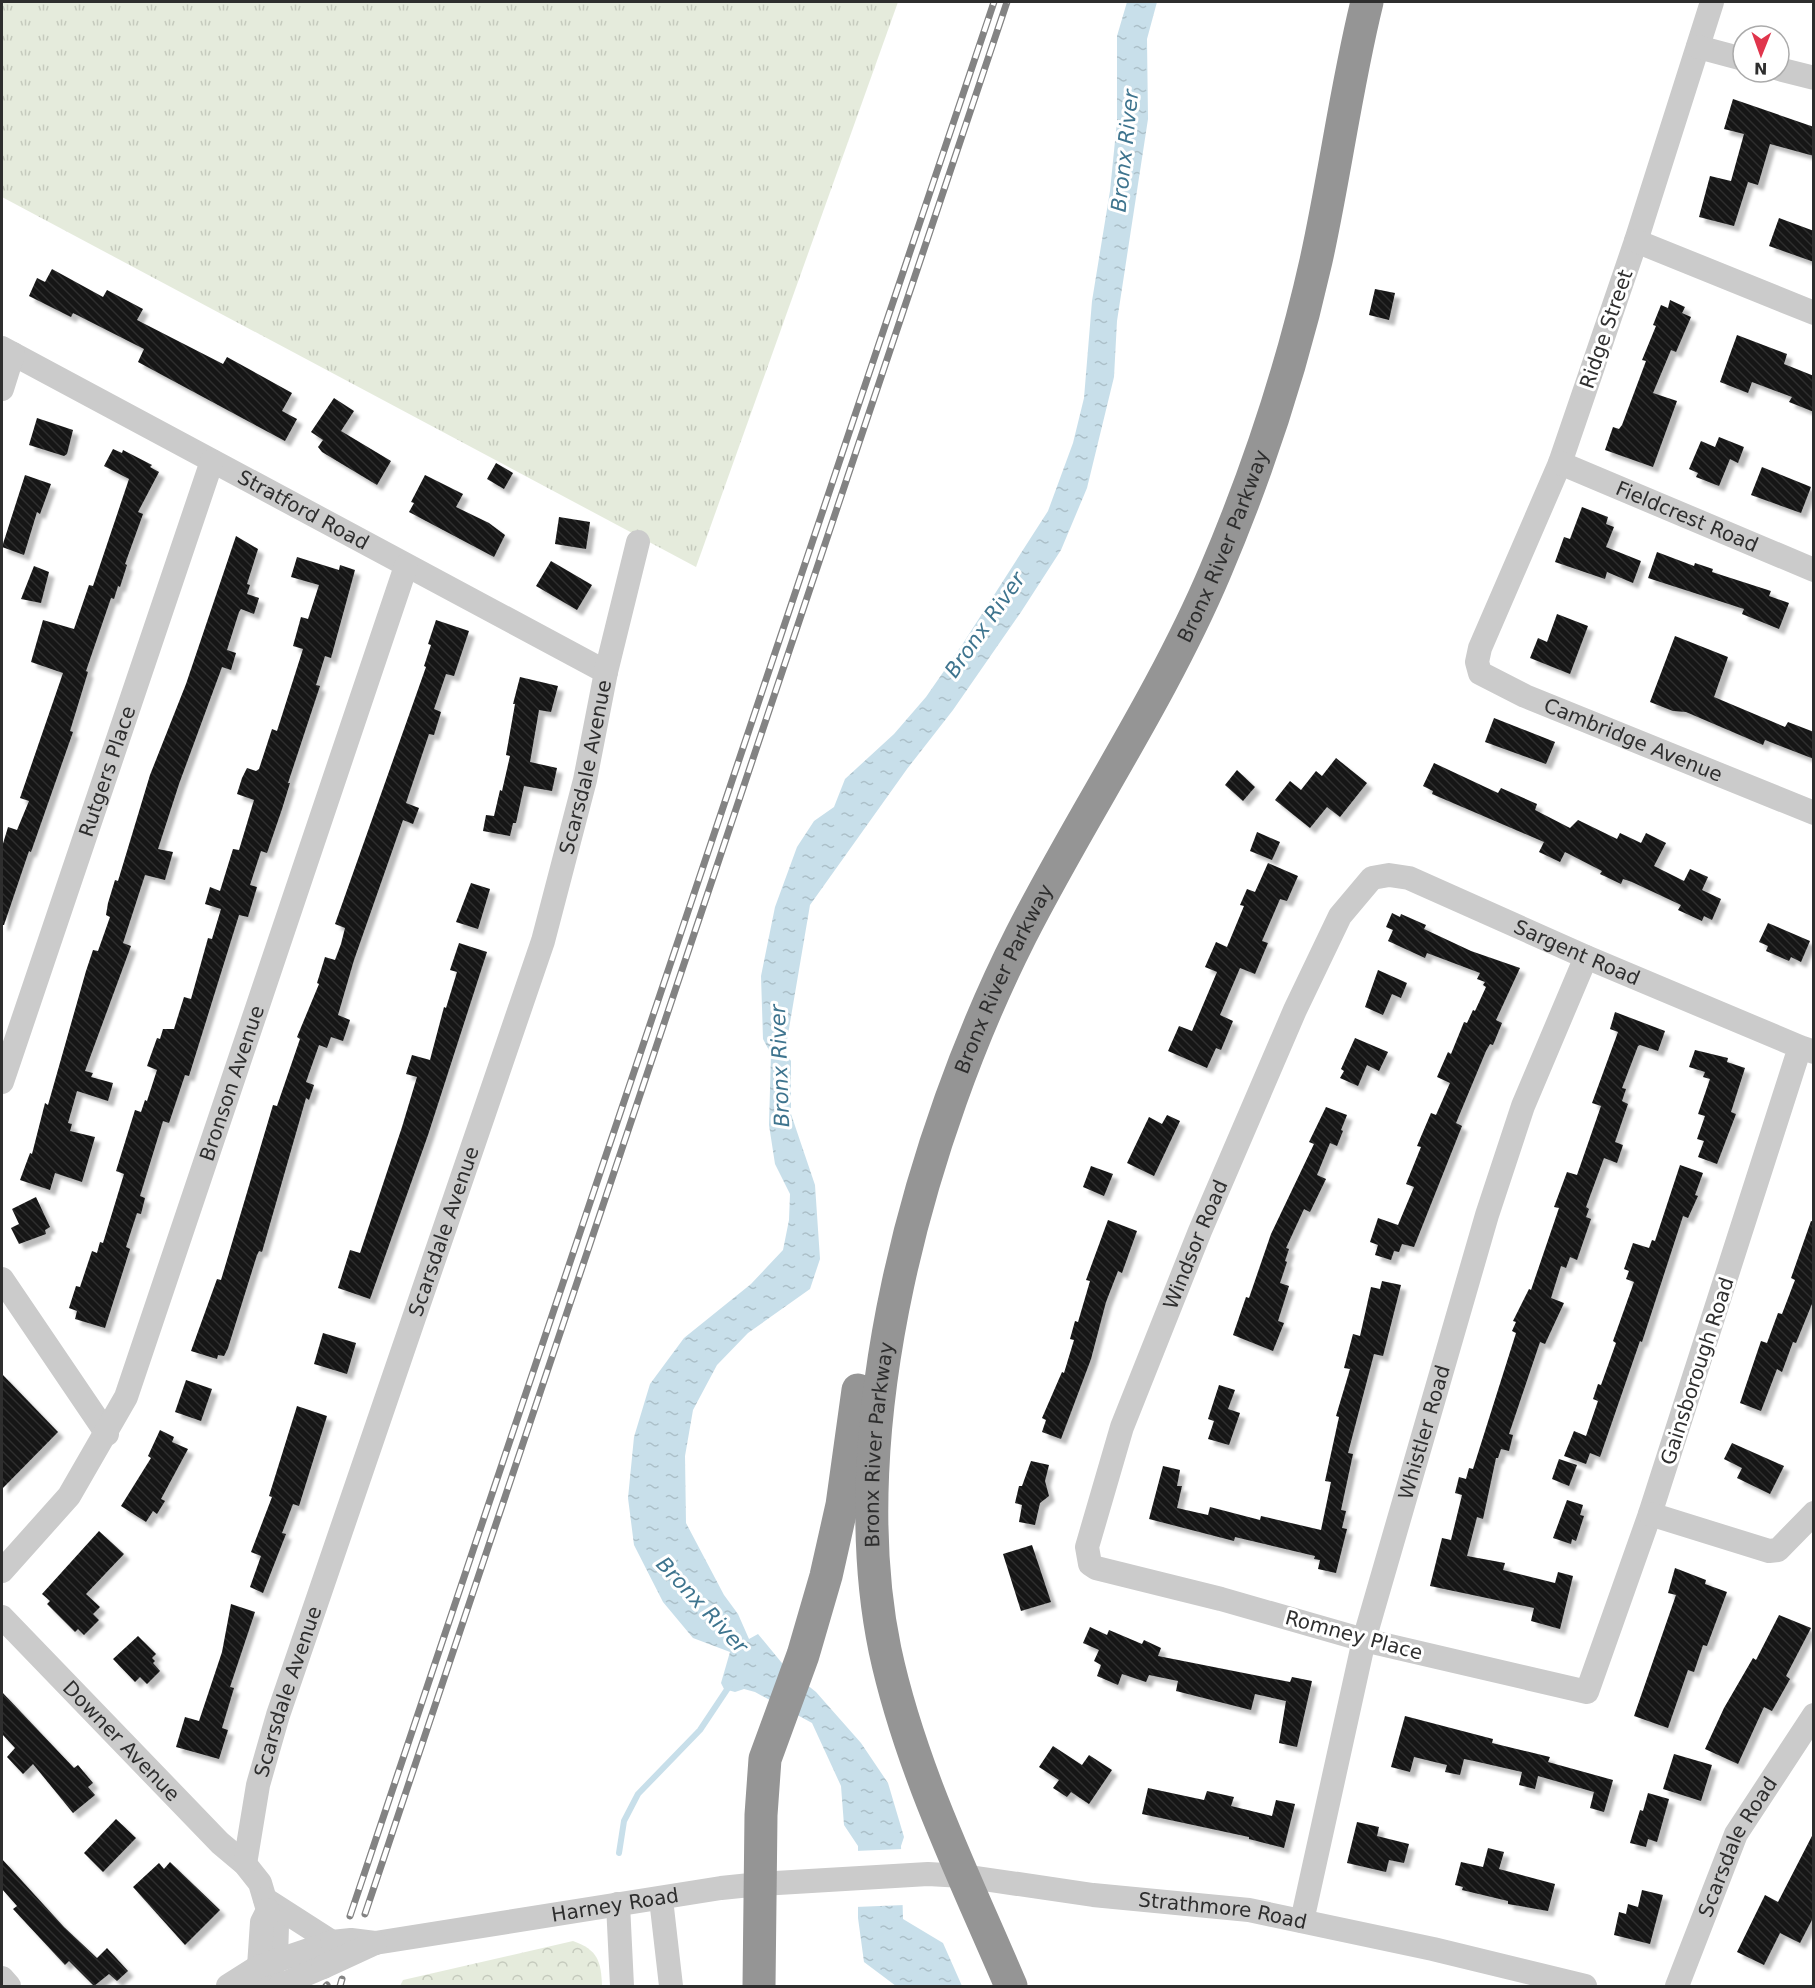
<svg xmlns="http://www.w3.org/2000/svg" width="1815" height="1988" viewBox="0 0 1815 1988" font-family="'DejaVu Sans',sans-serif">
	<defs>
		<pattern id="grass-tufts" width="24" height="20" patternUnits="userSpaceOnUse" patternTransform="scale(1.5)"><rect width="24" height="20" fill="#e5ebdc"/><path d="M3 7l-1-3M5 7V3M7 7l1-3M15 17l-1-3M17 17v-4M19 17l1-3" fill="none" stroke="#c5cabd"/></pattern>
		<pattern id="park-crowns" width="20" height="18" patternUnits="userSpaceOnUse" patternTransform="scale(1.5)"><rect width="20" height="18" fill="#e5ebdc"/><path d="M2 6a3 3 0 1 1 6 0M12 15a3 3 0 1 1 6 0" fill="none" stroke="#c5cabd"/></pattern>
		<pattern id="water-ripples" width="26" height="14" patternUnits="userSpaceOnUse" patternTransform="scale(1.5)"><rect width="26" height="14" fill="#c8dfea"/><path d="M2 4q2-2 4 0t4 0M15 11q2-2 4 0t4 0" fill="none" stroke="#acc0c9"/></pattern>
		<pattern id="building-back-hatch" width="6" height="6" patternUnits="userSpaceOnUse" patternTransform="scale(1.5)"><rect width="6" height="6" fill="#151515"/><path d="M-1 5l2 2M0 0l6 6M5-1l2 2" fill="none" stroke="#2f2f2f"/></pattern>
		<filter id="shadow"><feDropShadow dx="5.5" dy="5.5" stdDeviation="1.5" flood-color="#0004"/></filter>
	</defs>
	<rect width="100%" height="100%" fill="#fff"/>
	<polygon fill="url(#grass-tufts)" points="2,2 898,2 696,567 2,197"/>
	<path fill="url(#park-crowns)" d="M573,1941C598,1950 601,1961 602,1986H400L403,1980Z"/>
	<polygon fill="url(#water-ripples)" points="1127,2 1157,2 1147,39 1148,119 1117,321 1114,377 1087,488 1061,550 1021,612 953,710 907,769 810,905 785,1052 791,1061 791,1114 815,1185 820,1259 810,1289 748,1333 717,1365 693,1410 685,1456 686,1523 724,1595 738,1614 749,1639 758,1634 786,1668 816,1692 861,1743 888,1783 904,1837 901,1846 903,1919 943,1943 962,1986 896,1986 864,1962 858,1918 858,1846 844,1825 841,1786 812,1723 755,1692 744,1689 735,1692 724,1689 721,1683 730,1652 693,1638 663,1602 634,1545 628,1498 634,1437 650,1384 684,1338 751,1284 783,1250 789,1220 790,1194 775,1164 769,1125 771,1054 763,1039 761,976 775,907 797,847 814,821 834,807 845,779 894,734 926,697 962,645 1048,511 1073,443 1084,398 1092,301 1110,191 1117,121 1117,36"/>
	<polygon fill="#fff" points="903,1849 905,1905 855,1907 855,1851"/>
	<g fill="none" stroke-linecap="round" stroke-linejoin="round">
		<polyline stroke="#c8dfea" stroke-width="6" points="619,1853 624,1821 638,1794 700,1730 730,1685"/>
	</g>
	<g fill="url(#building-back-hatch)" filter="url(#shadow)">
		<polygon points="1733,99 1814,127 1814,156 1770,144 1758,185 1748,182 1734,226 1699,217 1710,176 1731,181 1744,134 1724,129"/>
		<polygon points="1779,218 1814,231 1814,262 1769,246"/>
		<polygon points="52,269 103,297 107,290 143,309 137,320 223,364 227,357 292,393 282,411 297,419 285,441 138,362 144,349 73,313 71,317 29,296 37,278 45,282"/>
		<polygon points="1375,289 1395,293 1389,320 1369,315"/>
		<polygon points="1670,300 1685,307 1682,313 1691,317 1676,352 1671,350 1653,393 1677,401 1653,467 1605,450 1613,427 1619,429 1622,425 1646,361 1642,360 1656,326 1653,325 1661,305 1668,308"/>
		<polygon points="1737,335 1787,354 1784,364 1814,376 1814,412 1789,402 1792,397 1752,382 1748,393 1720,382"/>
		<polygon points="334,398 354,411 341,431 391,461 377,485 322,452 318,447 323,440 311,432"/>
		<polygon points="37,418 73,430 67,454 64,456 29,445"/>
		<polygon points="1719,437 1744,447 1738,463 1730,459 1719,486 1696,477 1698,473 1689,469 1701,441 1715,447"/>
		<polygon points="113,449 122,453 123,450 152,465 150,467 159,472 138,512 143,514 125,564 127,565 120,587 118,586 114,599 111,598 86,671 88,672 70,731 73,732 31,852 29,851 4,925 2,925 2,847 8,827 17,830 29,801 20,798 63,673 31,662 43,620 74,629 89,585 93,586 129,479 104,466"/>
		<polygon points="496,463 513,473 504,489 487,479"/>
		<polygon points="1762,467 1811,487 1801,513 1751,495"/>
		<polygon points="25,475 51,484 40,514 37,512 24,555 2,547"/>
		<polygon points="425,475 463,494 456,507 489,523 505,535 494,557 409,512 414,503 411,502"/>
		<polygon points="1582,507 1608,517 1606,524 1614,527 1606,547 1641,561 1633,583 1607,572 1605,579 1555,562 1564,537 1570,539"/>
		<polygon points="559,517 590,522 586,549 555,544"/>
		<polygon points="236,536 258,549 247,584 250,585 247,594 259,598 254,614 241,609 239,612 227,650 236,653 231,670 222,667 179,784 158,849 173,852 165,880 145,875 123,943 131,946 85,1071 93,1073 91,1077 113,1083 108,1101 77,1091 68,1123 72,1124 70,1131 95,1137 82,1182 55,1173 50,1190 20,1180 30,1153 32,1154 45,1103 48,1105 86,971 93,950 98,951 110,917 106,915 108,903 115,880 118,881 150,775 186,684"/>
		<polygon points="1657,552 1694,566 1695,563 1713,569 1712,572 1771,591 1769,596 1789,603 1779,629 1742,614 1744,609 1648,578"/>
		<polygon points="297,557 339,570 340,565 355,570 331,658 325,656 316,685 320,686 288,783 290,783 282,809 267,853 261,851 250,885 257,887 248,917 239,915 189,1076 185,1075 169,1123 163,1121 140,1196 145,1198 141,1214 137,1213 126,1247 130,1249 105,1328 75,1319 77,1311 69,1308 76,1286 80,1287 92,1251 97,1253 100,1242 103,1243 124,1174 116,1171 135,1110 141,1112 145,1100 147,1101 157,1070 147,1066 157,1038 160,1039 163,1029 174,1029 184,997 191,999 208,938 212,939 221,909 205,904 210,887 220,891 233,849 239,850 254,800 237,794 242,778 247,768 256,771 259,769 272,729 277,731 303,649 293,646 301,617 308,619 319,585 291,577"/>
		<polygon points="551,561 592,585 577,610 536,586"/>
		<polygon points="34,566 49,572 41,603 21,599"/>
		<polygon points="1557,614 1588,626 1570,674 1530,658 1538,638 1547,642"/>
		<polygon points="436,620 469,631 454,676 446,674 434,709 441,712 434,735 429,734 406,803 419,808 413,824 403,820 354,960 338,1015 350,1020 343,1041 331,1037 327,1048 319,1045 306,1082 314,1085 309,1100 306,1098 262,1252 259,1251 257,1255 228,1348 224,1356 218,1355 217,1359 191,1351 217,1279 221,1280 273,1105 277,1106 300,1039 297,1037 319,984 317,983 325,957 335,960 341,944 345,928 335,924 426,667 424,666 431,645 428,644"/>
		<polygon points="1675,636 1728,657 1714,697 1785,727 1788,722 1814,732 1814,759 1765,740 1763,745 1686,712 1673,711 1650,702"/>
		<polygon points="520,677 558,686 551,712 539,710 530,762 557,768 552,791 524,786 516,823 513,823 510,836 483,831 486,815 494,816 500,790 502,791 510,756 506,755 515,704 513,704"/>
		<polygon points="1494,718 1555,742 1546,764 1485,742"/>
		<polygon points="1336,758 1367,783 1340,817 1327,807 1310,828 1275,800 1290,781 1301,790 1316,771 1322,776"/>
		<polygon points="1434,763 1498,793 1501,788 1537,804 1535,810 1570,828 1578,820 1617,839 1620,833 1641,843 1646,833 1666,843 1654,866 1684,881 1690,869 1708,877 1702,890 1721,899 1712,920 1704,916 1702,921 1678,910 1681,905 1632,882 1623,879 1621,884 1600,874 1602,871 1565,852 1560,862 1539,852 1544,842 1432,794 1433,791 1423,786"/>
		<polygon points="1237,770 1255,787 1243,801 1225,785"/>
		<polygon points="1257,832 1280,842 1272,860 1250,851"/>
		<polygon points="1268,863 1298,876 1287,901 1280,899 1262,941 1268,943 1255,974 1240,968 1220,1015 1233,1021 1221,1050 1216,1048 1207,1068 1168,1051 1179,1026 1192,1031 1217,972 1205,967 1216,942 1227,947 1244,906 1240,905 1247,889 1255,892"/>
		<polygon points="471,883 490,889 478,929 456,922"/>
		<polygon points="1392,913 1400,917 1401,914 1426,925 1424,929 1471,951 1520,968 1496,1020 1502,1023 1493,1045 1490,1044 1486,1051 1456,1123 1462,1126 1414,1247 1402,1244 1399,1252 1394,1251 1391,1260 1375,1255 1378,1245 1370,1242 1378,1218 1398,1225 1414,1187 1406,1184 1421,1147 1417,1146 1431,1113 1436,1115 1450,1083 1437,1077 1448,1052 1451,1054 1464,1022 1467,1023 1473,1010 1475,1011 1486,987 1483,985 1485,982 1477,979 1480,973 1427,953 1425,958 1388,941 1393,930 1386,927"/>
		<polygon points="1768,923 1810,941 1801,962 1791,957 1789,961 1766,951 1768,946 1759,942"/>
		<polygon points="459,943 487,952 428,1135 370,1299 338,1288 350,1250 360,1253 402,1127 417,1077 406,1074 412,1055 430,1060 444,1007 446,1008 457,972 450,970"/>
		<polygon points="1378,970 1407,983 1401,998 1392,994 1383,1015 1365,1007"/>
		<polygon points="1615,1012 1665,1031 1658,1051 1640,1045 1638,1046 1622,1088 1626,1089 1622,1101 1628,1104 1615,1142 1623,1145 1617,1163 1604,1158 1586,1207 1589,1209 1586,1217 1591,1219 1577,1260 1570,1257 1566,1268 1561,1266 1551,1298 1564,1303 1545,1344 1540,1342 1509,1434 1513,1435 1509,1451 1501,1449 1498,1458 1496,1458 1483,1519 1477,1517 1467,1556 1505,1563 1503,1570 1555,1583 1558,1572 1573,1576 1560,1629 1531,1621 1534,1608 1430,1586 1442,1538 1451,1540 1462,1495 1455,1493 1459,1477 1466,1479 1469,1468 1473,1469 1516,1333 1512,1331 1516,1322 1513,1321 1529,1289 1531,1290 1559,1208 1554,1207 1567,1172 1577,1175 1601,1106 1592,1103 1618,1032 1610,1029"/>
		<polygon points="1355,1038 1388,1052 1379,1071 1367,1065 1358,1086 1340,1078 1344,1071 1341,1069"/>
		<polygon points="1695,1050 1728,1058 1727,1062 1745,1068 1731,1112 1736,1114 1717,1164 1698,1157 1704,1141 1697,1139 1705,1116 1698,1114 1710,1079 1703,1077 1705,1072 1689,1067"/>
		<polygon points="1326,1107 1347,1115 1341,1130 1343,1131 1337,1146 1330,1143 1317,1175 1326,1179 1310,1212 1304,1209 1286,1248 1289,1249 1285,1261 1287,1262 1280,1283 1289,1286 1278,1321 1284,1323 1273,1351 1233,1335 1246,1297 1249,1298 1271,1234 1314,1144 1309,1142"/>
		<polygon points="1167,1115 1180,1121 1154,1176 1127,1163 1149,1117 1162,1124"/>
		<polygon points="1680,1165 1703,1173 1695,1195 1698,1196 1688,1218 1683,1216 1642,1342 1640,1341 1600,1457 1590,1453 1586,1464 1564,1456 1574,1431 1586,1436 1598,1401 1593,1399 1598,1384 1601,1385 1616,1343 1613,1341 1634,1282 1626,1279 1629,1271 1624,1269 1633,1243 1649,1248 1652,1240 1655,1241"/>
		<polygon points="1091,1166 1113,1174 1104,1196 1083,1187"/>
		<polygon points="36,1197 50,1227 45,1230 46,1234 19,1244 11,1228 19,1224 12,1209"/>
		<polygon points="1108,1220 1137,1231 1122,1273 1118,1271 1106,1302 1091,1359 1061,1439 1042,1432 1046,1420 1042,1418 1062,1372 1064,1373 1074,1340 1070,1339 1075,1321 1078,1322 1090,1281 1086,1280"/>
		<polygon points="1811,1221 1814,1222 1814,1299 1796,1343 1793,1342 1782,1372 1777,1369 1761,1411 1740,1403 1761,1341 1767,1343 1778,1313 1782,1314 1795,1280 1791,1278"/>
		<polygon points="1382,1281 1401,1285 1383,1356 1374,1354 1348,1453 1353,1454 1341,1510 1346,1511 1342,1528 1347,1529 1336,1573 1318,1569 1320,1560 1314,1559 1315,1556 1235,1537 1234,1541 1149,1519 1163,1466 1180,1470 1177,1486 1182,1486 1177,1508 1208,1515 1210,1507 1260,1520 1261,1516 1321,1530 1331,1482 1325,1481 1339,1417 1336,1416 1350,1369 1344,1368 1353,1334 1360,1336 1371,1287 1380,1289"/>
		<polygon points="323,1333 356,1343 347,1374 314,1364"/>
		<polygon points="2,1374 58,1432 2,1489"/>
		<polygon points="186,1380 212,1389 201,1421 175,1412"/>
		<polygon points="1219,1385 1235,1390 1228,1409 1240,1413 1229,1445 1208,1439 1214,1421 1208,1419"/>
		<polygon points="297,1406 327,1416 299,1506 293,1504 282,1533 286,1534 263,1593 250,1587 261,1556 251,1552 272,1497 269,1496"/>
		<polygon points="160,1430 174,1437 172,1442 188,1449 161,1499 165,1501 157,1514 153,1511 146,1522 121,1506 151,1458 148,1456"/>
		<polygon points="1732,1443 1784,1466 1770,1494 1737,1478 1742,1468 1724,1459"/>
		<polygon points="1559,1459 1577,1465 1569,1486 1552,1479"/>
		<polygon points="1031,1461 1049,1465 1045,1481 1049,1496 1040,1503 1035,1525 1019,1522 1022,1505 1015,1503 1019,1486 1022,1486"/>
		<polygon points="1567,1500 1583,1505 1580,1515 1584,1516 1576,1541 1572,1539 1571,1544 1553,1538"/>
		<polygon points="99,1531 124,1554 86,1594 100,1607 93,1614 99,1620 84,1635 78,1629 75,1632 47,1604 50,1601 42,1594"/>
		<polygon points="1032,1545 1051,1602 1021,1611 1003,1554"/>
		<polygon points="1675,1568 1706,1580 1705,1584 1727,1592 1707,1646 1703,1645 1694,1672 1688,1670 1668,1728 1634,1716 1676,1595 1668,1593"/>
		<polygon points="231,1604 255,1612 230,1687 234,1688 222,1728 228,1730 219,1759 176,1747 185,1717 199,1721 222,1652"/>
		<polygon points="1779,1615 1811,1628 1786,1676 1790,1679 1772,1711 1764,1707 1738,1764 1705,1749 1724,1708 1753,1658 1756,1660"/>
		<polygon points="1090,1627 1107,1635 1109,1630 1142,1644 1144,1640 1161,1648 1158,1656 1290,1682 1292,1677 1312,1681 1297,1747 1279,1743 1286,1701 1255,1694 1251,1710 1176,1691 1178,1681 1149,1675 1146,1682 1122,1674 1118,1685 1097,1676 1101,1665 1094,1661 1099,1650 1083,1643"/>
		<polygon points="138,1636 156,1654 152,1658 155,1661 153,1663 160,1671 147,1684 140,1677 135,1682 113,1659"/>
		<polygon points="2,1692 74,1768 78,1765 93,1783 88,1787 95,1795 73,1813 33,1764 23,1774 7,1757 15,1748 2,1734"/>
		<polygon points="1405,1716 1493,1739 1492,1743 1550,1757 1548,1762 1613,1780 1604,1812 1590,1808 1594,1792 1538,1776 1535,1789 1519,1785 1522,1772 1474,1761 1464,1759 1460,1775 1445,1772 1447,1765 1414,1757 1410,1772 1391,1767"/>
		<polygon points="1053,1746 1082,1765 1089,1755 1112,1770 1089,1804 1071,1792 1067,1797 1053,1788 1059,1780 1039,1767"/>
		<polygon points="1674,1754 1712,1765 1701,1801 1663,1789"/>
		<polygon points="1148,1788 1204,1800 1207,1791 1234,1797 1231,1806 1272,1816 1276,1800 1295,1804 1284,1848 1249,1839 1249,1837 1142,1814"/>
		<polygon points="1648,1793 1669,1799 1657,1842 1648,1839 1646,1847 1630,1843 1640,1810 1643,1811"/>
		<polygon points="116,1819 136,1838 103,1872 84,1853"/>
		<polygon points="1357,1822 1379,1827 1377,1836 1409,1844 1404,1863 1389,1860 1386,1872 1347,1863"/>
		<polygon points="1814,1832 1814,1916 1800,1943 1780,1933 1764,1965 1737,1952 1765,1895 1778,1902"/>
		<polygon points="1488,1848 1504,1852 1499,1869 1555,1884 1548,1911 1508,1904 1508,1901 1462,1890 1463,1887 1455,1885 1461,1862 1483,1867"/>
		<polygon points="2,1859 64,1927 97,1958 107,1948 128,1971 117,1981 109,1974 94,1986 69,1961 65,1965 13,1909 17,1906 2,1889"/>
		<polygon points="170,1862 220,1910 185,1945 133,1887 159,1863 164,1869"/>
		<polygon points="1642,1890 1663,1895 1650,1944 1614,1935 1619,1912 1626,1914 1628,1904 1638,1907"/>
	</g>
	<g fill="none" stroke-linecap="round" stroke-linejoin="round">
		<g stroke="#cbcbcb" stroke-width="24">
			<path id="s1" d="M1712,2L1636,241L1560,463L1480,648L1477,662L1480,673L1525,696L1814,813"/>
			<polyline points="1698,47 1743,59"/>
			<polyline points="1779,69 1814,78"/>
			<polyline points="1636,241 1814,313"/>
			<path id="s2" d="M2,348L606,672"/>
			<polyline points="2,389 13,354"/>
			<path id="s3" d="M1560,463L1814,570"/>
			<path id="s4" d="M1800,1047L1650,1514L1587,1692L1364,1640L1221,1599L1096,1568L1090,1564L1087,1547L1122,1427L1200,1231L1295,1010L1340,916L1372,878L1389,875L1409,878L1586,957L1800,1047L1814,1052"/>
			<path id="s5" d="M2,1082L212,461"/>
			<polyline points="2,1279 107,1434"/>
			<polyline points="1650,1514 1769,1551 1778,1550 1814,1513"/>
			<path id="s6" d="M2,1571L69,1496L126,1397L406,566"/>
			<path id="s7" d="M2,1617L220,1843L245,1864L260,1883L268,1910L277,1925L276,1960L263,1986"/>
			<path id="s8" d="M245,1864L258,1785L278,1715L543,941L585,780L606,672L638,542"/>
			<polyline points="265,1899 332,1942"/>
			<polyline points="661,1899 671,1986"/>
			<polyline points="618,1904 622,1986"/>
			<path id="s9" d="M1302,1921L1364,1640L1487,1215L1523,1106L1586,957"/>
			<path id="s10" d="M375,1943L721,1888L760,1884L928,1874L963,1876L1093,1895L1249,1910L1433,1949L1585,1986"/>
			<polyline points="2,1978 9,1986"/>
			<polyline points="258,1981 262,1922 268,1910"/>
			<polyline points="228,1986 258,1967 332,1942"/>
			<polyline points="279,1986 323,1967"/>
			<path id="s11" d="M1677,1986L1736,1834L1814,1715"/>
		</g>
		<g stroke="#959595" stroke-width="33">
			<polyline points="759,1986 761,1815 765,1759 803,1655 826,1576 842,1505 858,1390"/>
			<path id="s12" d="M1011,1986C965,1878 910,1767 885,1650C839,1428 920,1135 1021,935C1083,813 1161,699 1215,572C1258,471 1292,368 1316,261C1335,175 1346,87 1367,2"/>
		</g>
		<defs>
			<g id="rail">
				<polyline points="365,1914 1007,2"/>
				<polyline points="350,1916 994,2"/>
				<polyline points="326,1986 327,1985"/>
				<polyline points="340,1986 342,1979"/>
			</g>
		</defs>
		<use href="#rail" stroke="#838383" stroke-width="7"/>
		<use href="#rail" stroke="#fff" stroke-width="4.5" stroke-dasharray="14" stroke-linecap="butt"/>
		<g stroke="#cbcbcb" stroke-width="24">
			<polyline points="332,1942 351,1940 375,1943"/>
			<polyline points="323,1967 375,1943"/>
		</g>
	</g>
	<g text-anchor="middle" stroke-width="6" stroke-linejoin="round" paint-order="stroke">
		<g font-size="20" fill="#2e2e2e" stroke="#fff">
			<text transform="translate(1606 329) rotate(-71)" y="7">Ridge Street</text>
			<text dy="7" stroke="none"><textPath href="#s2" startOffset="342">Stratford Road</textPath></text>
			<text dy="7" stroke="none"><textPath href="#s3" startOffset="138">Fieldcrest Road</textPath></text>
			<text dy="7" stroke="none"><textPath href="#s12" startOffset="1538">Bronx River Parkway</textPath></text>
			<text dy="7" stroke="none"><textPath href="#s1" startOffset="880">Cambridge Avenue</textPath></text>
			<text dy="7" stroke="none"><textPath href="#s8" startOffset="1150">Scarsdale Avenue</textPath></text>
			<text dy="7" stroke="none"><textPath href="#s5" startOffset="328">Rutgers Place</textPath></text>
			<text dy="7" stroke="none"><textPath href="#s4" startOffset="2162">Sargent Road</textPath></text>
			<text dy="7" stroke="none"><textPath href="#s12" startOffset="1052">Bronx River Parkway</textPath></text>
			<text dy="7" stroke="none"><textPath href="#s6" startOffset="546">Bronson Avenue</textPath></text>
			<text dy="7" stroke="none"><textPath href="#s8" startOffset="664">Scarsdale Avenue</textPath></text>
			<text dy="7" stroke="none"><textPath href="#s4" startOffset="1532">Windsor Road</textPath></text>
			<text transform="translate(1697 1371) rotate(-72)" y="7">Gainsborough Road</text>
			<text dy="7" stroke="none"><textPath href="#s9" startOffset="504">Whistler Road</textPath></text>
			<text dy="7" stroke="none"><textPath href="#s12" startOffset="566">Bronx River Parkway</textPath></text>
			<text transform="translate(1354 1635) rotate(15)" y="7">Romney Place</text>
			<text dy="7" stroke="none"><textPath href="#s8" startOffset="178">Scarsdale Avenue</textPath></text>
			<text dy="7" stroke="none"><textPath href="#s7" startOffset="172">Downer Avenue</textPath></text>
			<text dy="7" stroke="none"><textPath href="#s11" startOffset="152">Scarsdale Road</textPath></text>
			<text dy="7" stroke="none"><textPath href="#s10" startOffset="243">Harney Road</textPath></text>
			<text dy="7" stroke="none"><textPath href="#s10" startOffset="855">Strathmore Road</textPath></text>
		</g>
		<g font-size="21" font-style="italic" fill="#3e748e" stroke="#fff">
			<text transform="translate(1125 151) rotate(-84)" y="7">Bronx River</text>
			<text transform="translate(985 625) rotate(-55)" y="7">Bronx River</text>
			<text transform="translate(780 1066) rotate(-92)" y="7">Bronx River</text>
			<text transform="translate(702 1605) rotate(47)" y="7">Bronx River</text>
		</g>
	</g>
	<rect width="1815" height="1988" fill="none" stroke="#2e2e2e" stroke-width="6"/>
	<g transform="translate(1761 54) rotate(181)"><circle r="28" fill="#ffffff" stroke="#ababab" stroke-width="1.5"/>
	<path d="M0-4.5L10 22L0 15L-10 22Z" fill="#e0354c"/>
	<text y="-9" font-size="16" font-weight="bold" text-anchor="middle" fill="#2e2e2e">N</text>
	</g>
</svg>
